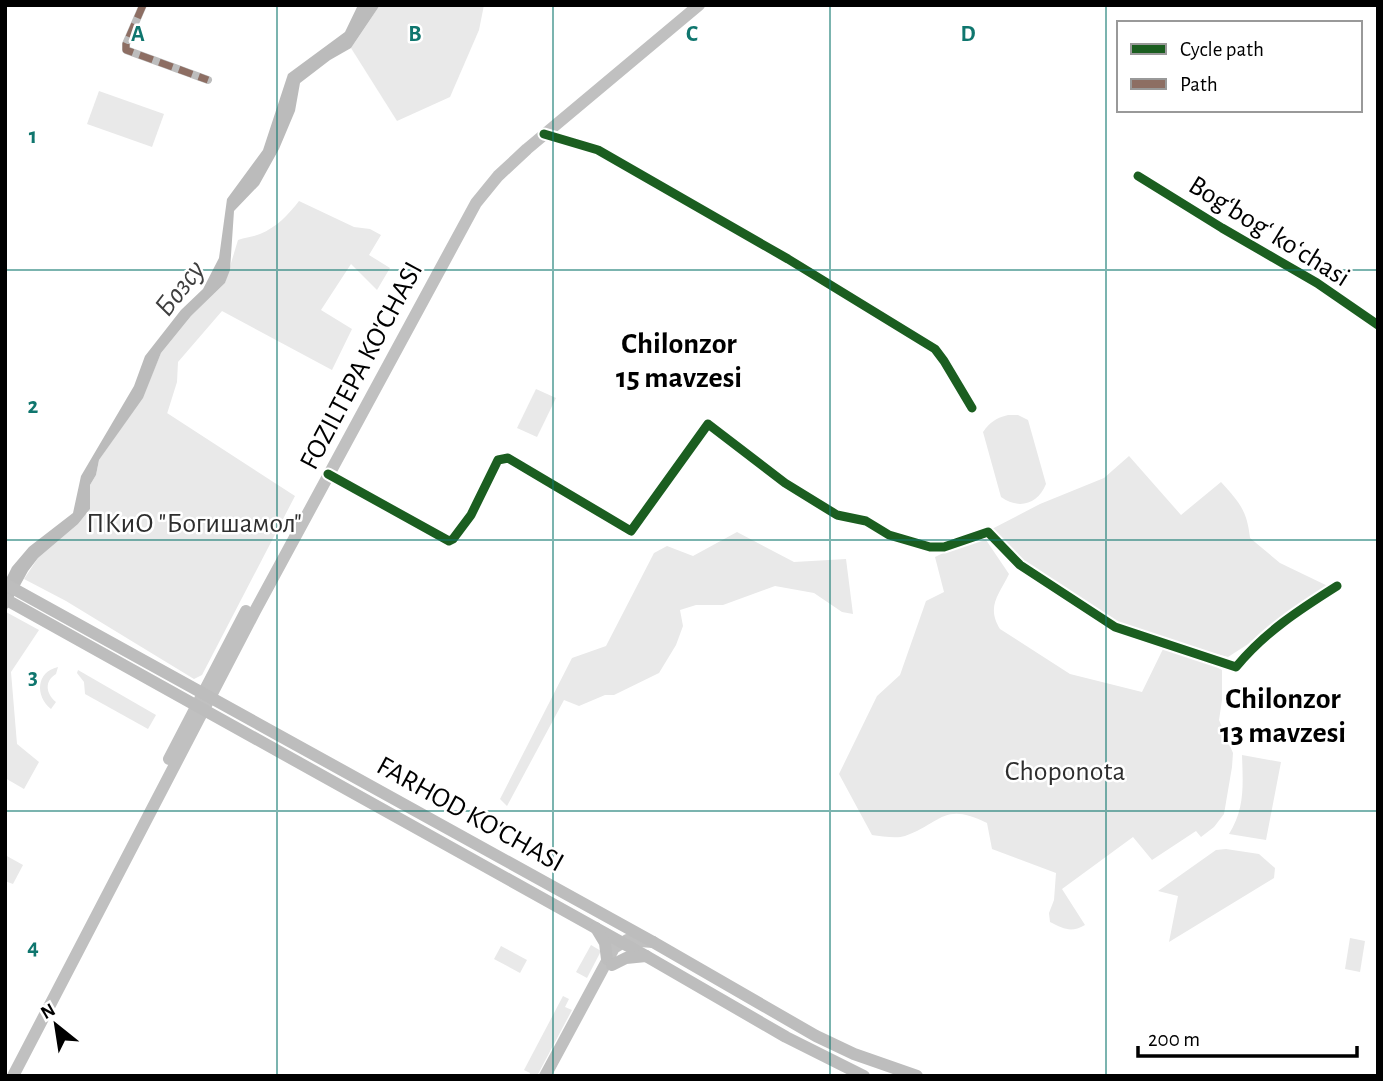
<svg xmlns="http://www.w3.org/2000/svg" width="1383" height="1081" viewBox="0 0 1383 1081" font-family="'Alegreya Sans',sans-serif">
	<rect width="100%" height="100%" fill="#fff"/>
	<g fill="#e9e9e9">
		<polygon points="380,5 484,5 479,30 450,97 397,121 351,48"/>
		<polygon points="99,91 164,114 152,147 87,124"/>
		<path d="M299,201L354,227L370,229L381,235L369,255L390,268L377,290L351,264L321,310L352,329L332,370L222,311L178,362L177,382L155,452L167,413L295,496L202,675L194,679L66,601L24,579L38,558L78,524L90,509V485L96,475L99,460L142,398L161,353L191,316L225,283L238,240C246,237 253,237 260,234C277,227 288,215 299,201Z"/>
		<polygon points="536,389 556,398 537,437 517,428"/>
		<path d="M1008,415H1018L1028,420L1046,484C1038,504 1019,510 1001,497L983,432C990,422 996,418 1008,415Z"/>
		<path d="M1129,456L1181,515L1221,482C1239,502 1247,510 1250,538L1280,563L1334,589L1228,657L1118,627L1018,569L988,531L1040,504L1104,478Z"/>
		<polygon points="737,532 794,562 846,559 853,614 842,612 814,593 775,586 723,605 696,605 680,610 683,626 676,645 659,673 614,695 605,695 579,706 564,700 507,806 500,799 572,658 606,646 654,553 667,546 693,556"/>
		<path d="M982,534L1009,574C999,595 986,606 1000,629L1070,674L1142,692L1163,649L1208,662L1222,670V700L1219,720L1233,753L1232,767L1224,814L1214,827L1201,837L1196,831L1152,860L1133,837L1062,889L1085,925C1071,933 1064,929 1050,922L1049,913L1054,900L1056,873L992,849L987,823C944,801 941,823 905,836C896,839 882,836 872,835L839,774L877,696L900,675L926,601L944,592L935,557Z"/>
		<polygon points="6,612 39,630 11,672 17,744 39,762 24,789 5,778"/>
		<path d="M58,667L56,674C44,681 46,694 56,702L51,709C35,696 36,672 58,667Z"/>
		<polygon points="78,670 156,715 148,729 85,694 84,682 77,673"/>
		<path d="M1242,755L1281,762L1266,840L1229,834C1245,809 1243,785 1242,755Z"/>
		<polygon points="1226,849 1259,854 1275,868 1274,878 1169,942 1178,896 1158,891 1216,850"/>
		<polygon points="5,855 23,865 13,884 5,881"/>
		<polygon points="1350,938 1365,941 1360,972 1345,969"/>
		<polygon points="591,945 601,951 587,978 576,972"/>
		<polygon points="501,946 527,960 520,973 494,959"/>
		<polygon points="563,996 569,999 565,1007 572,1010 537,1076 529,1076 530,1073 524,1070"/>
	</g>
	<polygon fill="#bbb" points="358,5 380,5 351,48 330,60 300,83 295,111 279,149 259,185 234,211 230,270 225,283 191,316 161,353 143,398 99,460 96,475 90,485 90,509 78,524 38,558 28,571 5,613 5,581 12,567 29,547 73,513 81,476 134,386 145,356 181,310 203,289 219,258 227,199 263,150 288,74 345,32"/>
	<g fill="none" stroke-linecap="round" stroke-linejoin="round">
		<g stroke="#bdbdbd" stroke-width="8">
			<polyline points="143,5 126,44 126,50 208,80"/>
			<polyline points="544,134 598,150 788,259 935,349 944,361 972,408"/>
			<polyline points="1138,176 1222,228 1317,283 1378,325"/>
			<path d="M328,474L449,541L453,539L471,515L498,460L508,458L631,531L708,424L785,483L837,515L866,521L889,535L930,547H944L988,532L1020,565L1115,627L1236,667C1265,632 1299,610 1337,586"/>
		</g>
		<g stroke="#c0c0c0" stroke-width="12">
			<polyline points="169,759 246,611"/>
			<polyline points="13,1076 255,611 476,203 498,176 527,149 699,5"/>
			<polyline points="545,1076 614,948 627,940 653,942"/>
		</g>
		<g stroke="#bdbdbd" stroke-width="12">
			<polyline points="5,584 653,942 816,1036 854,1054 917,1076"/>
			<polyline points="5,599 646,956 786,1037 864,1076"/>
			<polyline points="596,928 605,943 607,959"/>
			<polyline points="612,965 626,958 646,956"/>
		</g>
		<polyline stroke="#8d6e63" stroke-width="7" stroke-dasharray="14 7" stroke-linecap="butt" points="143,5 126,44 126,50 208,80"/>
		<defs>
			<g id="cycleway">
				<polyline points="544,134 598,150 788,259 935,349 944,361 972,408"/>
				<polyline points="1138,176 1222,228 1317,283 1378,325"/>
				<path d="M328,474L449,541L453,539L471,515L498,460L508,458L631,531L708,424L785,483L837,515L866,521L889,535L930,547H944L988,532L1020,565L1115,627L1236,667C1265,632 1299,610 1337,586"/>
			</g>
		</defs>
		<use href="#cycleway" stroke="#fff" stroke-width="13"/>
		<use href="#cycleway" stroke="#1b5e20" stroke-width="9"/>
	</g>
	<path fill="none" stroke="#0f766e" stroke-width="2" stroke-opacity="0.55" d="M277,5V1076M553,5V1076M830,5V1076M1106,5V1076M5,270H1378M5,540H1378M5,811H1378"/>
	<g text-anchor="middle" stroke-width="5" stroke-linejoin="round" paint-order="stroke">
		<g font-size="28" fill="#000" stroke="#fff">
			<text transform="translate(1270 230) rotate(32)" y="10">Bogʻbogʻ koʻchasi</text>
			<text transform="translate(360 365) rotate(-62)" y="10">FOZILTEPA KO'CHASI</text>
			<text transform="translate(471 813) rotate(29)" y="10">FARHOD KO'CHASI</text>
		</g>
		<g font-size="28" fill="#2e2e2e" stroke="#fff">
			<text x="194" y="532">ПКиО "Богишамол"</text>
			<text x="1065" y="780">Choponota</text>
		</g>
		<g font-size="30" font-style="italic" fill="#3f3f3f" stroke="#fff">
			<text transform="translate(179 288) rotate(-52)" y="10">Бозсу</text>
		</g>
		<g font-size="30" font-weight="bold" fill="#000" stroke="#fff">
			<text x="679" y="353">Chilonzor<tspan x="679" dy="34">15 mavzesi</tspan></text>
			<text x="1283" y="708">Chilonzor<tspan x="1283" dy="34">13 mavzesi</tspan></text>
		</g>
	</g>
	<g font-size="23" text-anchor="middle" font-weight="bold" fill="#0f766e" stroke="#fff" stroke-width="5" stroke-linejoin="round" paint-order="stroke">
		<text x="138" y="41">A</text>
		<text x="415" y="41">B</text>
		<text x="692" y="41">C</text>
		<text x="968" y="41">D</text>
		<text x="33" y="143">1</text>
		<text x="33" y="413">2</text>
		<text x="33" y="684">3</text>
		<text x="33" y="954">4</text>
	</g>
	<rect width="1383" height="1081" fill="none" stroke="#000000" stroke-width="14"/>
	<rect x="1117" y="21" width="245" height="91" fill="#ffffff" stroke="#999999" stroke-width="2"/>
	<rect x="1131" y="44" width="35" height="10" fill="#1b5e20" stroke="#999999" stroke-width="2"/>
	<text x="1180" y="56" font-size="21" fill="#000000">Cycle path</text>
	<rect x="1131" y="79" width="35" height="10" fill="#8d6e63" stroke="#999999" stroke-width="2"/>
	<text x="1180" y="91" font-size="21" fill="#000000">Path</text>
	<g transform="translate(56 1025) rotate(330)" stroke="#ffffff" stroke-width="5" paint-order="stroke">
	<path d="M0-5L12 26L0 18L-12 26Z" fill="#000000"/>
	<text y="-10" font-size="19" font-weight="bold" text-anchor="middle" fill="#000000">N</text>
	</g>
	<path d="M1138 1046v10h219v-10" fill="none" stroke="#000000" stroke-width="3.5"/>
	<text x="1148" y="1046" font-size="21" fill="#000000" stroke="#ffffff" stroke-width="5" paint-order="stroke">200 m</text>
</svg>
